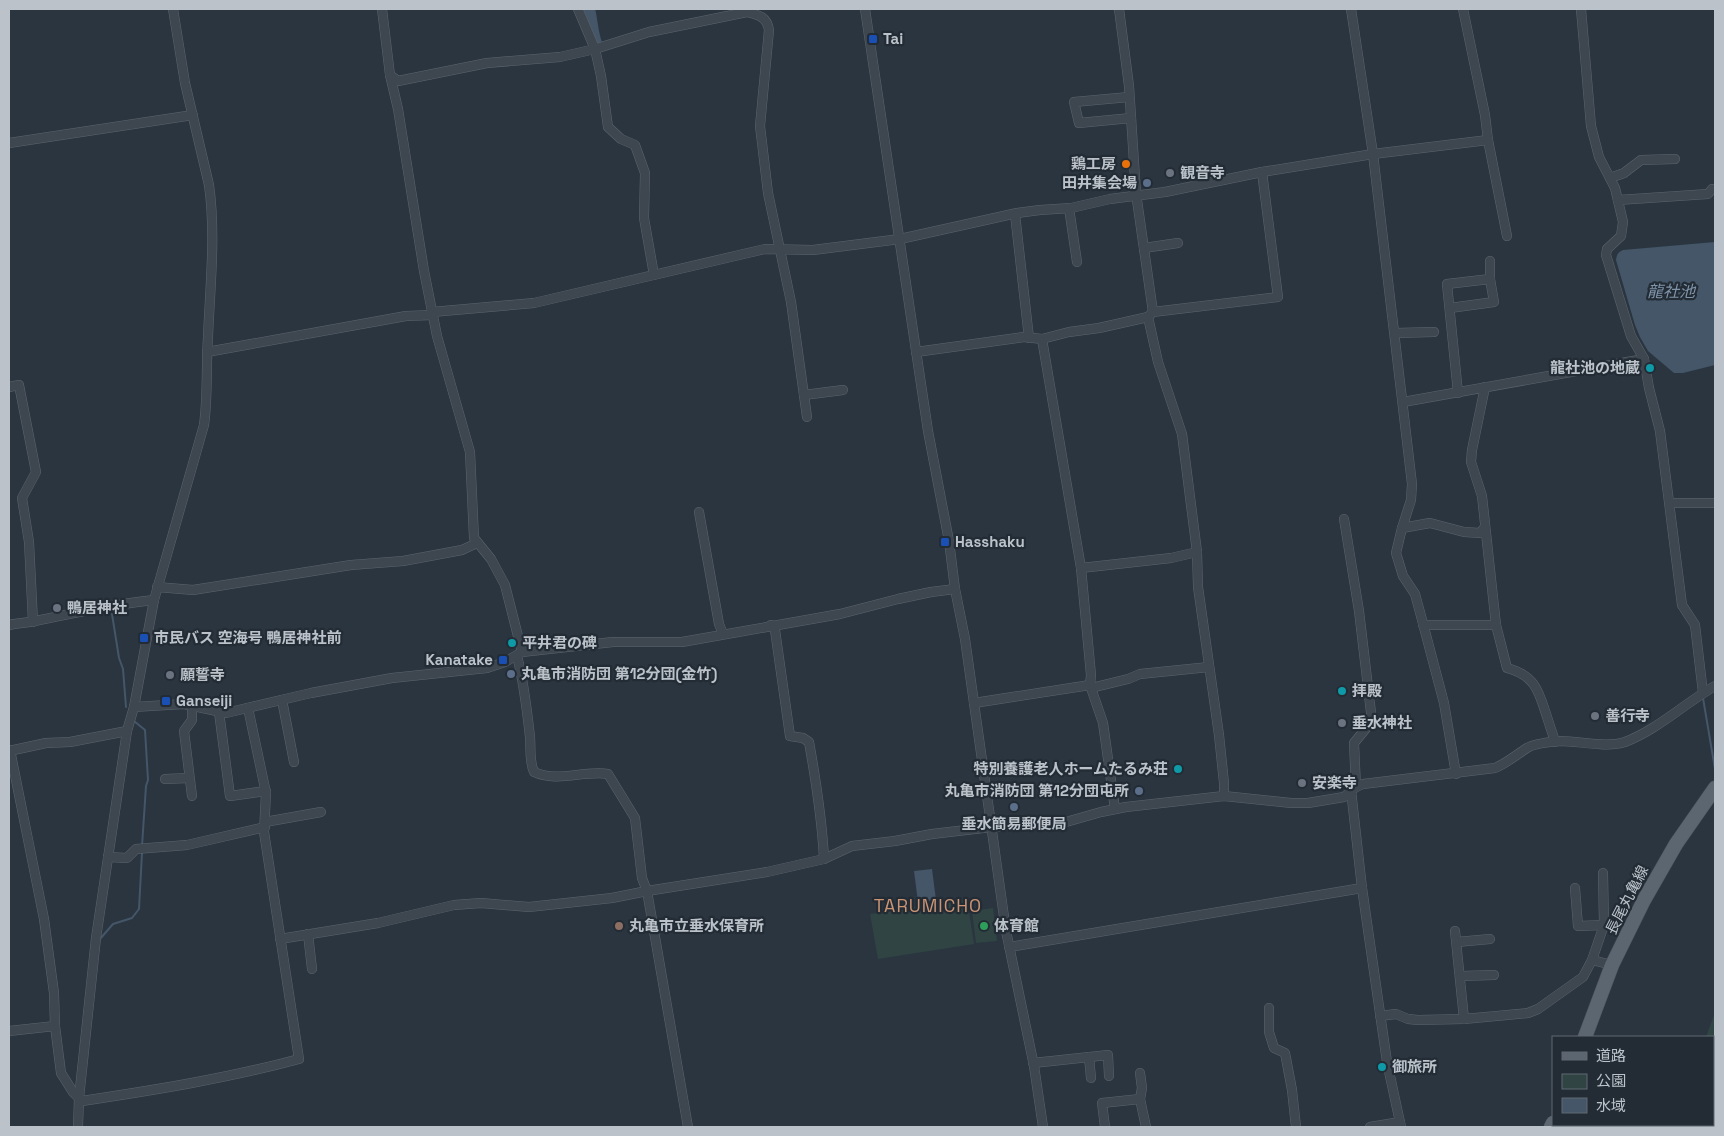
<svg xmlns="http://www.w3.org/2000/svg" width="1724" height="1136" viewBox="0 0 1724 1136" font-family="'Space Grotesk','Noto Sans JP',sans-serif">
	<rect width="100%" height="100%" fill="#2a3540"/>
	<g fill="#2f4443">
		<polygon points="967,899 974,944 878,959 870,914"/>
		<polygon points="993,908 997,941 976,943 972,911"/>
		<polygon points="1715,1012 1715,1127 1691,1127 1691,1125 1713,1125 1713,1037 1706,1037"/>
	</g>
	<g fill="#445668">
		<path d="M1715,242V365L1683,373H1674L1648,351L1640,337L1635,325L1616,260C1617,254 1618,252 1623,250Z"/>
		<polygon points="932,869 936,900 918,902 914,871"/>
	</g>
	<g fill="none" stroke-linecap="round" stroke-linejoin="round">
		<g stroke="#445668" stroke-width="2">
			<polyline points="112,614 119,658 123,669 126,707"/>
			<polyline points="1703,698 1715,769"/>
			<polyline points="134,721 145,730 148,780 146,786 142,846"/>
			<polyline points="100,939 113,924 132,918 139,909 142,853"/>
			<polyline points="1714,1127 1715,1118"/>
		</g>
		<path stroke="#445668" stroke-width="12" d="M589,9C592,21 592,34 597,46"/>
		<defs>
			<g id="street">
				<polyline points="382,9 390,75 398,109 424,271 437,336 470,452 474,538 491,559 505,585 522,652"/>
				<polyline points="578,9 595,49 601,76 608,127 621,139 635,145 645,173 644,218 654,275"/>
				<polyline points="865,9 928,431 949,541 955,589 965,639 1006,931 1034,1066 1043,1127"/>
				<polyline points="1119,9 1129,86 1136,193 1153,312"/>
				<polyline points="1351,9 1373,154 1412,484 1411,500 1402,528 1396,553 1403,576 1415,594 1421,616 1444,703 1456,774"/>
				<polyline points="1463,9 1485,115 1488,140 1507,236"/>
				<polyline points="1581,9 1591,126 1599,157 1615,188 1623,222 1621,236 1607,249 1606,255 1631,336 1644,359 1649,388 1660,431 1682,605 1695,625 1703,693"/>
				<path d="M390,75L398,81L487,63L560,57L595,49L649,32L747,12C759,15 767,17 769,30L760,126L768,193L791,302L807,417"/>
				<polyline points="1129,97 1074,102 1079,123 1131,118"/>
				<polyline points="9,143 193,115"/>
				<polyline points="1610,178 1624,173 1641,160 1675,159"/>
				<polyline points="1618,200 1708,194 1712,189 1715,189"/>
				<polyline points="1069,208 1077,262"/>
				<polyline points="1015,214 1029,338"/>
				<polyline points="1144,248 1178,243"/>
				<polyline points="1490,261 1490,279"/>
				<polyline points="1450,308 1494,302 1490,279 1447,284 1458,393"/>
				<polyline points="432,312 534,303 765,249 813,250 900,239 1017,213 1040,210 1071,208 1110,199 1165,192 1262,172 1373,154 1488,140"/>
				<polyline points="1148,317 1158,362 1182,434 1197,552 1198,587 1219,735 1224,783 1224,796"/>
				<polyline points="1395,333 1434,332"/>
				<polyline points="1042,339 1081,568 1091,675 1090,685 1103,723 1115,809"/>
				<polyline points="207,352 406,316 433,315"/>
				<polyline points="916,352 1024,337 1042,339 1069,332 1099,328 1148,317 1153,312 1278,297 1262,172"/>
				<polyline points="9,387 19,385 36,472 22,498 29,542 33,622"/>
				<path d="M1485,387L1472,450L1471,462L1482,496L1496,625L1507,668C1537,676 1539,693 1548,720C1550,727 1553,734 1555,742"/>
				<polyline points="804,395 843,390"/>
				<polyline points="1403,402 1644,359"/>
				<polyline points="1670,503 1715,503"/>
				<polyline points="699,512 719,624 723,634"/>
				<polyline points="1344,519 1359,611 1372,721 1354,743 1356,787"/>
				<polyline points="1402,528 1430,523 1464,532 1480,533 1485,527"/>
				<polyline points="1081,568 1171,558 1197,552"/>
				<polyline points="157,587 193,590 351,565 403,561 462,550 477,543"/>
				<path d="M9,625C18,623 26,623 35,621C75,613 114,604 154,600"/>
				<path d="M771,625L775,630L790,736L803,738L809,742C816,781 822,819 824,859"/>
				<polyline points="1423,625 1496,625"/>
				<path d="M517,656C524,682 527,710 530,737C531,748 529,761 534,772C558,783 583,770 608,774L635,818L642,878L647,891L688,1127"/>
				<polyline points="1091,688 1128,679 1140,674 1209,667"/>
				<polyline points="282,700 294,762"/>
				<polyline points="974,703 1090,685"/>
				<polyline points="134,707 184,704 226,713 311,693 392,678 487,668 505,662 522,652 613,642 682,642 840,614 898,599 931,592 955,589"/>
				<polyline points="219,712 230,796 266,791"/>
				<path d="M10,750L44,919L54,993L55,1026L61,1073L73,1092L82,1101C155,1090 229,1078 299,1059L264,832L266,793L248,708"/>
				<polyline points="9,751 46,743 70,742 127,731"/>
				<polyline points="165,779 189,778"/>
				<polyline points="1351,790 1362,888 1387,1062 1401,1127"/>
				<polyline points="192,796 184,731 192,720 192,706"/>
				<polyline points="265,822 321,812"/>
				<polyline points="108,857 127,858 136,849 187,845 265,827"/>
				<polyline points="1575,888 1578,926 1604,925"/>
				<polyline points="1455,931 1464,1019"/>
				<polyline points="308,934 312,969"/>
				<path d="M280,939L378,923L454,905L481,903L529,907L612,898L647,891L767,872L824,859L852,846L895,841L932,834L992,827L1066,822L1101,812L1126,807L1224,796L1291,803H1308L1344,797L1356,787L1363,784L1495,768C1507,763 1516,755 1527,748C1535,743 1551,742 1560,741C1580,741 1606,748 1625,742C1657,730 1685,703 1715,686"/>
				<polyline points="1457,942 1490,939"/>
				<polyline points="1009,947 1362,888"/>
				<polyline points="1592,960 1604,925 1603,873"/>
				<polyline points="1461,976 1494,975"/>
				<polyline points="1269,1008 1269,1032 1274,1048 1285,1053 1292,1090 1296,1127"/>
				<polyline points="1380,1016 1396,1014 1408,1019 1418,1020 1464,1019 1528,1013 1538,1009 1583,977 1592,960 1612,965"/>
				<polyline points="9,1031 55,1026"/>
				<polyline points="1089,1057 1091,1078"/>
				<polyline points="1713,1058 1715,1047"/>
				<polyline points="1033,1063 1108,1055 1109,1076"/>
				<polyline points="1140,1099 1146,1127"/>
				<path d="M78,1127L79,1098L96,938L127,731L134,707L154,600L204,425C208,396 206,366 208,337C210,287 216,235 209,185L185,83L173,9"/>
				<polyline points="1105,1127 1102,1103 1140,1099 1142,1088 1140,1073"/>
				<polyline points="1370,1127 1400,1122"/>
				<polyline points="1694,1127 1694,1125"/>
			</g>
			<g id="primary">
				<polyline points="1585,1037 1612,965 1644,900 1676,844 1715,788"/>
				<polyline points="1551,1127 1553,1123"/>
			</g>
		</defs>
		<use href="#street" stroke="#5c656d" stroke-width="10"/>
		<use href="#primary" stroke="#485059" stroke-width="15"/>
		<use href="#street" stroke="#3e4750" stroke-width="9"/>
		<use href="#primary" stroke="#5c6670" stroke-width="14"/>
	</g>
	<g fill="#1a4fb4" stroke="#232c35" stroke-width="2">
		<rect x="868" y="34" width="10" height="10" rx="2.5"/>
		<rect x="940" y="537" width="10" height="10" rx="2.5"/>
		<rect x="139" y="633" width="10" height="10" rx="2.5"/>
		<rect x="498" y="655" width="10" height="10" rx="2.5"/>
		<rect x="161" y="696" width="10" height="10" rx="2.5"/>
	</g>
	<circle fill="#e8710a" stroke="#232c35" stroke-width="2" cx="1126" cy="164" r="5"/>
	<g fill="#6b7280" stroke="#232c35" stroke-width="2">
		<circle cx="1170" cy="173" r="5"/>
		<circle cx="57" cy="608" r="5"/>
		<circle cx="170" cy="675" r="5"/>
		<circle cx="1595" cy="716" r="5"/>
		<circle cx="1342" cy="723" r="5"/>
		<circle cx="1302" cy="783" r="5"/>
	</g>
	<g fill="#5c6f8a" stroke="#232c35" stroke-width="2">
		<circle cx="1147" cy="183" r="5"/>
		<circle cx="511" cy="674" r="5"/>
		<circle cx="1139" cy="791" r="5"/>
		<circle cx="1014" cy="807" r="5"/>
	</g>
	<g fill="#0f9aa8" stroke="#232c35" stroke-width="2">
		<circle cx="1650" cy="368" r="5"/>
		<circle cx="512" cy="643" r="5"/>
		<circle cx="1342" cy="691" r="5"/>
		<circle cx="1178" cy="769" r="5"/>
		<circle cx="1382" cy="1067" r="5"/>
	</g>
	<circle fill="#8d6e63" stroke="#232c35" stroke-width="2" cx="619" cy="926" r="5"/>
	<circle fill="#2e9e5b" stroke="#232c35" stroke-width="2" cx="984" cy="926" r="5"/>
	<g text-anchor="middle" stroke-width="4.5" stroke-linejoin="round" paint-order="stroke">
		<g font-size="15" font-weight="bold" fill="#bbc2ca" stroke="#232c35" text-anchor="start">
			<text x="883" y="44">Tai</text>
			<text x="1116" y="169" text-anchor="end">鶏工房</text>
			<text x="1180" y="178">観音寺</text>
			<text x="1137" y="188" text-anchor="end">田井集会場</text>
			<text x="1640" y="373" text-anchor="end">龍社池の地蔵</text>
			<text x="955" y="547">Hasshaku</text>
			<text x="67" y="613">鴨居神社</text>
			<text x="154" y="643">市民バス 空海号 鴨居神社前</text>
			<text x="522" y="648">平井君の碑</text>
			<text x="493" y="665" text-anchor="end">Kanatake</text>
			<text x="521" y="679">丸亀市消防団 第12分団(金竹)</text>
			<text x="180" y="680">願誓寺</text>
			<text x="1352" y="696">拝殿</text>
			<text x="176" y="706">Ganseiji</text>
			<text x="1605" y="721">善行寺</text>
			<text x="1352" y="728">垂水神社</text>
			<text x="1168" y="774" text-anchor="end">特別養護老人ホームたるみ荘</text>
			<text x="1312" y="788">安楽寺</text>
			<text x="1129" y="796" text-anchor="end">丸亀市消防団 第12分団屯所</text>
			<text x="1014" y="829" text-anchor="middle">垂水簡易郵便局</text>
			<text x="629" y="931">丸亀市立垂水保育所</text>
			<text x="994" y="931">体育館</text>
			<text x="1392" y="1072">御旅所</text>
		</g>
		<g font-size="15" fill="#bbc2ca" stroke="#232c35">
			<text transform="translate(1627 900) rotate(-63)" y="5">長尾丸亀線</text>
		</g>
		<g font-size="16" font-style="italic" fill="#7f94a9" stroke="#232c35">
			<text x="1671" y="297">龍社池</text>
		</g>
		<g font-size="18" letter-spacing="1" fill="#ca9475" stroke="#232c35">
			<text x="928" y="912">TARUMICHO</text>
		</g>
	</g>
	<rect width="1724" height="1136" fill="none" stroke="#bbc2ca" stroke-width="20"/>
	<rect x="1552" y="1036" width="162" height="90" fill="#232c35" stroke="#606871"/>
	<rect x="1562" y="1052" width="25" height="8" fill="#5c6670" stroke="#606871"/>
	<text x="1596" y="1061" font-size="15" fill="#bbc2ca">道路</text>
	<rect x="1562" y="1074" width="25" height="15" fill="#2f4443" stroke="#606871"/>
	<text x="1596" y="1086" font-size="15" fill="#bbc2ca">公園</text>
	<rect x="1562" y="1098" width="25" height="15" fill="#445668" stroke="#606871"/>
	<text x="1596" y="1111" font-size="15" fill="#bbc2ca">水域</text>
</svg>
